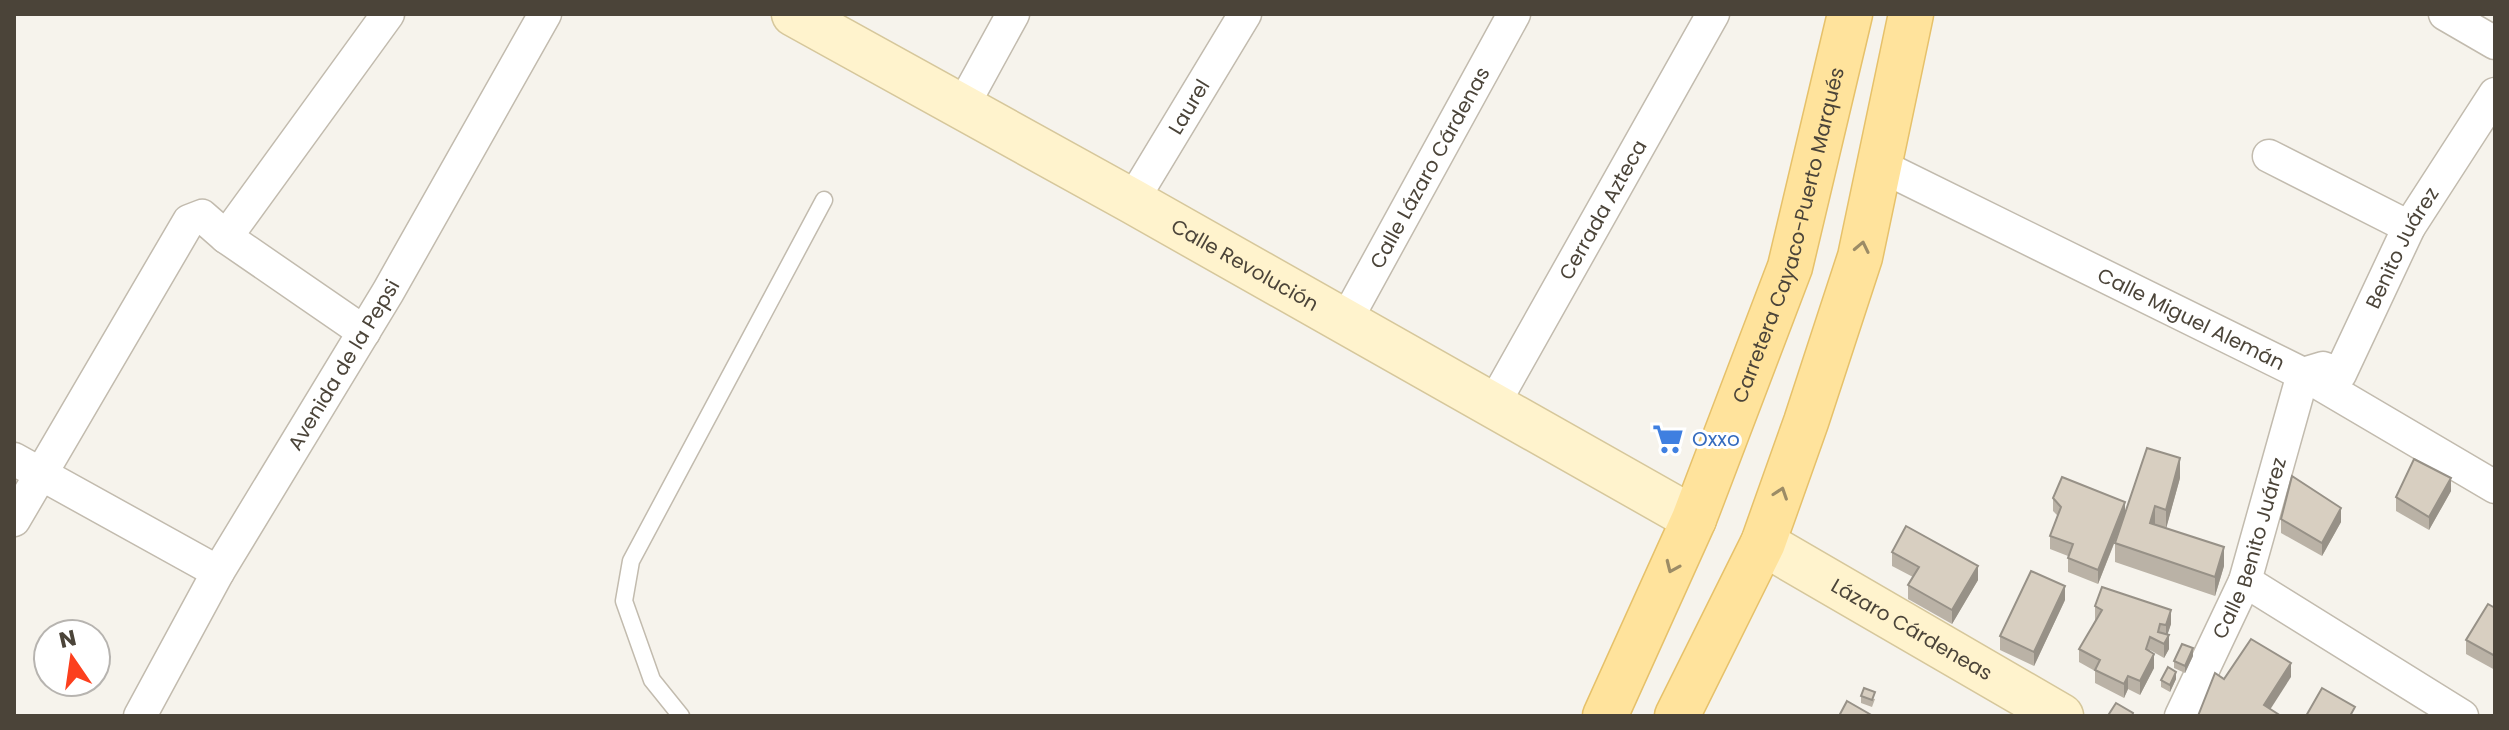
<svg xmlns="http://www.w3.org/2000/svg" width="2509" height="730" viewBox="0 0 2509 730" font-family="Poppins,sans-serif">
	<rect width="100%" height="100%" fill="#f6f3ec"/>
	<g fill="none" stroke-linecap="round" stroke-linejoin="round">
		<defs>
			<polyline id="lane" points="681,716 652,680 624,601 631,561 824,200"/>
			<g id="street">
				<polyline points="2445,14 2495,43"/>
				<polyline points="962,107 1013,14"/>
				<polyline points="2269,156 2409,227"/>
				<path id="s1" d="M1879,165L2303,374L2495,487"/>
				<path id="s2" d="M1132,201L1245,14"/>
				<path id="s3" d="M1345,322L1514,14"/>
				<polyline points="364,332 226,237 388,14"/>
				<path id="s4" d="M1493,405L1713,14"/>
				<polyline points="14,459 218,572"/>
				<polyline points="14,520 189,221 202,216 226,237"/>
				<polyline points="2245,581 2462,716"/>
				<path id="s5" d="M140,716L218,572L388,292L545,14"/>
				<path id="s6" d="M2181,716L2245,581L2303,374L2323,368L2340,374L2409,227L2495,94"/>
			</g>
			<g id="secondary">
				<path id="s7" d="M794,14L1132,201L1694,519"/>
				<path id="s8" d="M1763,543L2061,716"/>
			</g>
			<g id="primary">
				<path id="s9" d="M1605,716L1694,519L1790,267L1850,14"/>
				<polyline points="1677,716 1763,543 1806,422 1860,257 1911,14"/>
			</g>
		</defs>
		<use href="#lane" stroke="#c2bbae" stroke-width="19"/>
		<use href="#street" stroke="#c2bbae" stroke-width="35"/>
		<use href="#secondary" stroke="#d6c79b" stroke-width="47"/>
		<use href="#primary" stroke="#e6c16a" stroke-width="47"/>
		<use href="#lane" stroke="#fff" stroke-width="16"/>
		<use href="#street" stroke="#fff" stroke-width="32"/>
		<use href="#secondary" stroke="#fff3cd" stroke-width="44"/>
		<use href="#primary" stroke="#ffe39c" stroke-width="44"/>
	</g>
	<g fill="#bab2a6">
		<polygon points="2180,478 2166,528 2224,566 2215,596 2115,562 2115,543 2120,529 2098,584 2068,572 2068,556 2050,549 2050,536 2058,516 2053,511 2053,498 2125,513"/>
		<polygon points="2451,491 2429,530 2396,511 2396,497"/>
		<polygon points="2281,519 2341,522 2322,556 2281,533"/>
		<polygon points="1892,552 1978,580 1952,624 1908,599 1908,585 1913,577 1892,566"/>
		<polygon points="2065,600 2034,666 2000,650 2000,636"/>
		<polygon points="2095,606 2171,624 2167,635 2169,649 2164,658 2150,650 2154,668 2140,695 2128,689 2124,698 2095,683 2095,671 2079,662 2079,649 2096,620 2095,620"/>
		<polygon points="2495,608 2495,670 2466,654 2466,640"/>
		<polygon points="2193,656 2185,673 2174,668 2174,661"/>
		<polygon points="2176,679 2170,692 2161,687 2161,680"/>
		<polygon points="1861,696 1875,699 1872,707 1861,703"/>
	</g>
	<g fill="#979187">
		<polygon points="2180,458 2180,478 2166,529 2166,510"/>
		<polygon points="2451,478 2451,491 2429,530 2429,517"/>
		<polygon points="2125,502 2125,515 2098,584 2098,570"/>
		<polygon points="2155,506 2155,526 2150,523"/>
		<polygon points="2341,508 2341,522 2322,556 2322,543"/>
		<polygon points="2224,547 2224,566 2215,596 2215,577"/>
		<polygon points="1978,566 1978,580 1952,624 1952,610"/>
		<polygon points="2065,586 2065,600 2034,666 2034,652"/>
		<polygon points="2171,610 2171,624 2166,639 2166,625"/>
		<polygon points="2169,635 2169,649 2164,658 2164,644"/>
		<polygon points="2193,648 2193,656 2185,673 2185,666"/>
		<polygon points="2154,654 2154,668 2140,695 2140,681"/>
		<polygon points="2291,663 2291,677 2266,716 2264,705"/>
		<polygon points="2176,672 2176,679 2170,692 2170,685"/>
		<polygon points="2128,676 2128,689 2124,698 2124,684"/>
	</g>
	<g fill="#d8cfc1" stroke="#979187" stroke-width="2">
		<polygon points="2147,448 2180,458 2166,510 2155,506 2150,523 2224,547 2215,577 2115,543"/>
		<polygon points="2414,459 2451,478 2429,517 2396,497"/>
		<polygon points="2292,476 2341,508 2322,543 2281,519"/>
		<polygon points="2062,477 2125,502 2098,570 2068,558 2073,544 2050,536 2061,507 2053,498"/>
		<polygon points="1906,526 1978,566 1952,610 1908,585 1919,567 1892,552"/>
		<polygon points="2031,571 2065,586 2034,652 2000,636"/>
		<polygon points="2102,587 2171,610 2166,625 2160,624 2158,632 2169,635 2164,644 2150,637 2146,649 2154,654 2140,681 2128,676 2124,684 2095,670 2100,660 2079,649 2102,610 2095,606"/>
		<polygon points="2488,604 2495,608 2495,656 2466,640"/>
		<polygon points="2251,639 2291,663 2264,705 2281,716 2198,716 2215,673 2224,679"/>
		<polygon points="2182,644 2193,648 2185,666 2174,661"/>
		<polygon points="2168,667 2176,672 2170,685 2161,680"/>
		<polygon points="1864,688 1875,692 1872,700 1861,696"/>
		<polygon points="2322,688 2355,707 2350,716 2306,716"/>
		<polygon points="1847,701 1873,716 1839,716"/>
		<polygon points="2116,703 2133,713 2132,716 2112,716 2109,714"/>
	</g>
	<defs><path id="oneway-chevron" d="M-2-3.5L2.5 0L-2 3.5" fill="none" stroke-width="1.6" stroke-linecap="round" stroke-linejoin="round" transform="scale(2)"/></defs>
	<g stroke="#9c8c66">
		<use href="#oneway-chevron" transform="translate(1862 247) rotate(-78)"/>
		<use href="#oneway-chevron" transform="translate(1781 493) rotate(-71)"/>
		<use href="#oneway-chevron" transform="translate(1672 567) rotate(114)"/>
	</g>
	<defs>
		<symbol id="supermarket-bare" viewBox="-9 -9 18 18"><path d="M-6-5.5h2.5l.6 2H6L4.5 2H-2.5L-4.4-4H-6ZM-1.5 3.2a1.3 1.3 0 1 0 .1 0ZM3 3.2a1.3 1.3 0 1 0 .1 0Z" fill="#3f7fe0" stroke="#fff" stroke-width="2.5" paint-order="stroke"/></symbol>
	</defs>
	<g fill-rule="evenodd">
		<use href="#supermarket-bare" x="1646" y="417" width="44" height="44"/>
	</g>
	<g text-anchor="middle" stroke-width="6" stroke-linejoin="round" paint-order="stroke">
		<g font-size="20" fill="#4b4439" stroke="#fff">
			<text dy="7" stroke="none"><textPath href="#s2" startOffset="110">Laurel</textPath></text>
			<text dy="7" stroke="none"><textPath href="#s3" startOffset="176">Calle Lázaro Cárdenas</textPath></text>
			<text dy="7" stroke="none"><textPath href="#s4" startOffset="224">Cerrada Azteca</textPath></text>
			<text dy="7" stroke="none"><textPath href="#s9" startOffset="516">Carretera Cayaco-Puerto Marqués</textPath></text>
			<text dy="7" stroke="none"><textPath href="#s6" startOffset="544">Benito Juárez</textPath></text>
			<text dy="7" stroke="none"><textPath href="#s7" startOffset="516">Calle Revolución</textPath></text>
			<text dy="7" stroke="none"><textPath href="#s1" startOffset="348">Calle Miguel Alemán</textPath></text>
			<text dy="7" stroke="none"><textPath href="#s5" startOffset="406">Avenida de la Pepsi</textPath></text>
			<text dy="7" stroke="none"><textPath href="#s6" startOffset="182">Calle Benito Juárez</textPath></text>
			<text dy="7" stroke="none"><textPath href="#s8" startOffset="172">Lázaro Cárdeneas</textPath></text>
		</g>
		<g font-size="20" fill="#366cbe" stroke="#fff" text-anchor="start">
			<text x="1692" y="446">Oxxo</text>
		</g>
	</g>
	<rect width="2509" height="730" fill="none" stroke="#4b4439" stroke-width="32"/>
	<g transform="translate(72 658) rotate(347)"><circle r="38" fill="#ffffff" stroke="#b7b4b0" stroke-width="2"/>
	<path d="M0-6L14 30L0 20L-14 30Z" fill="#fc3f1d"/>
	<text y="-12" font-size="22" font-weight="bold" text-anchor="middle" fill="#4b4439">N</text>
	</g>
</svg>
